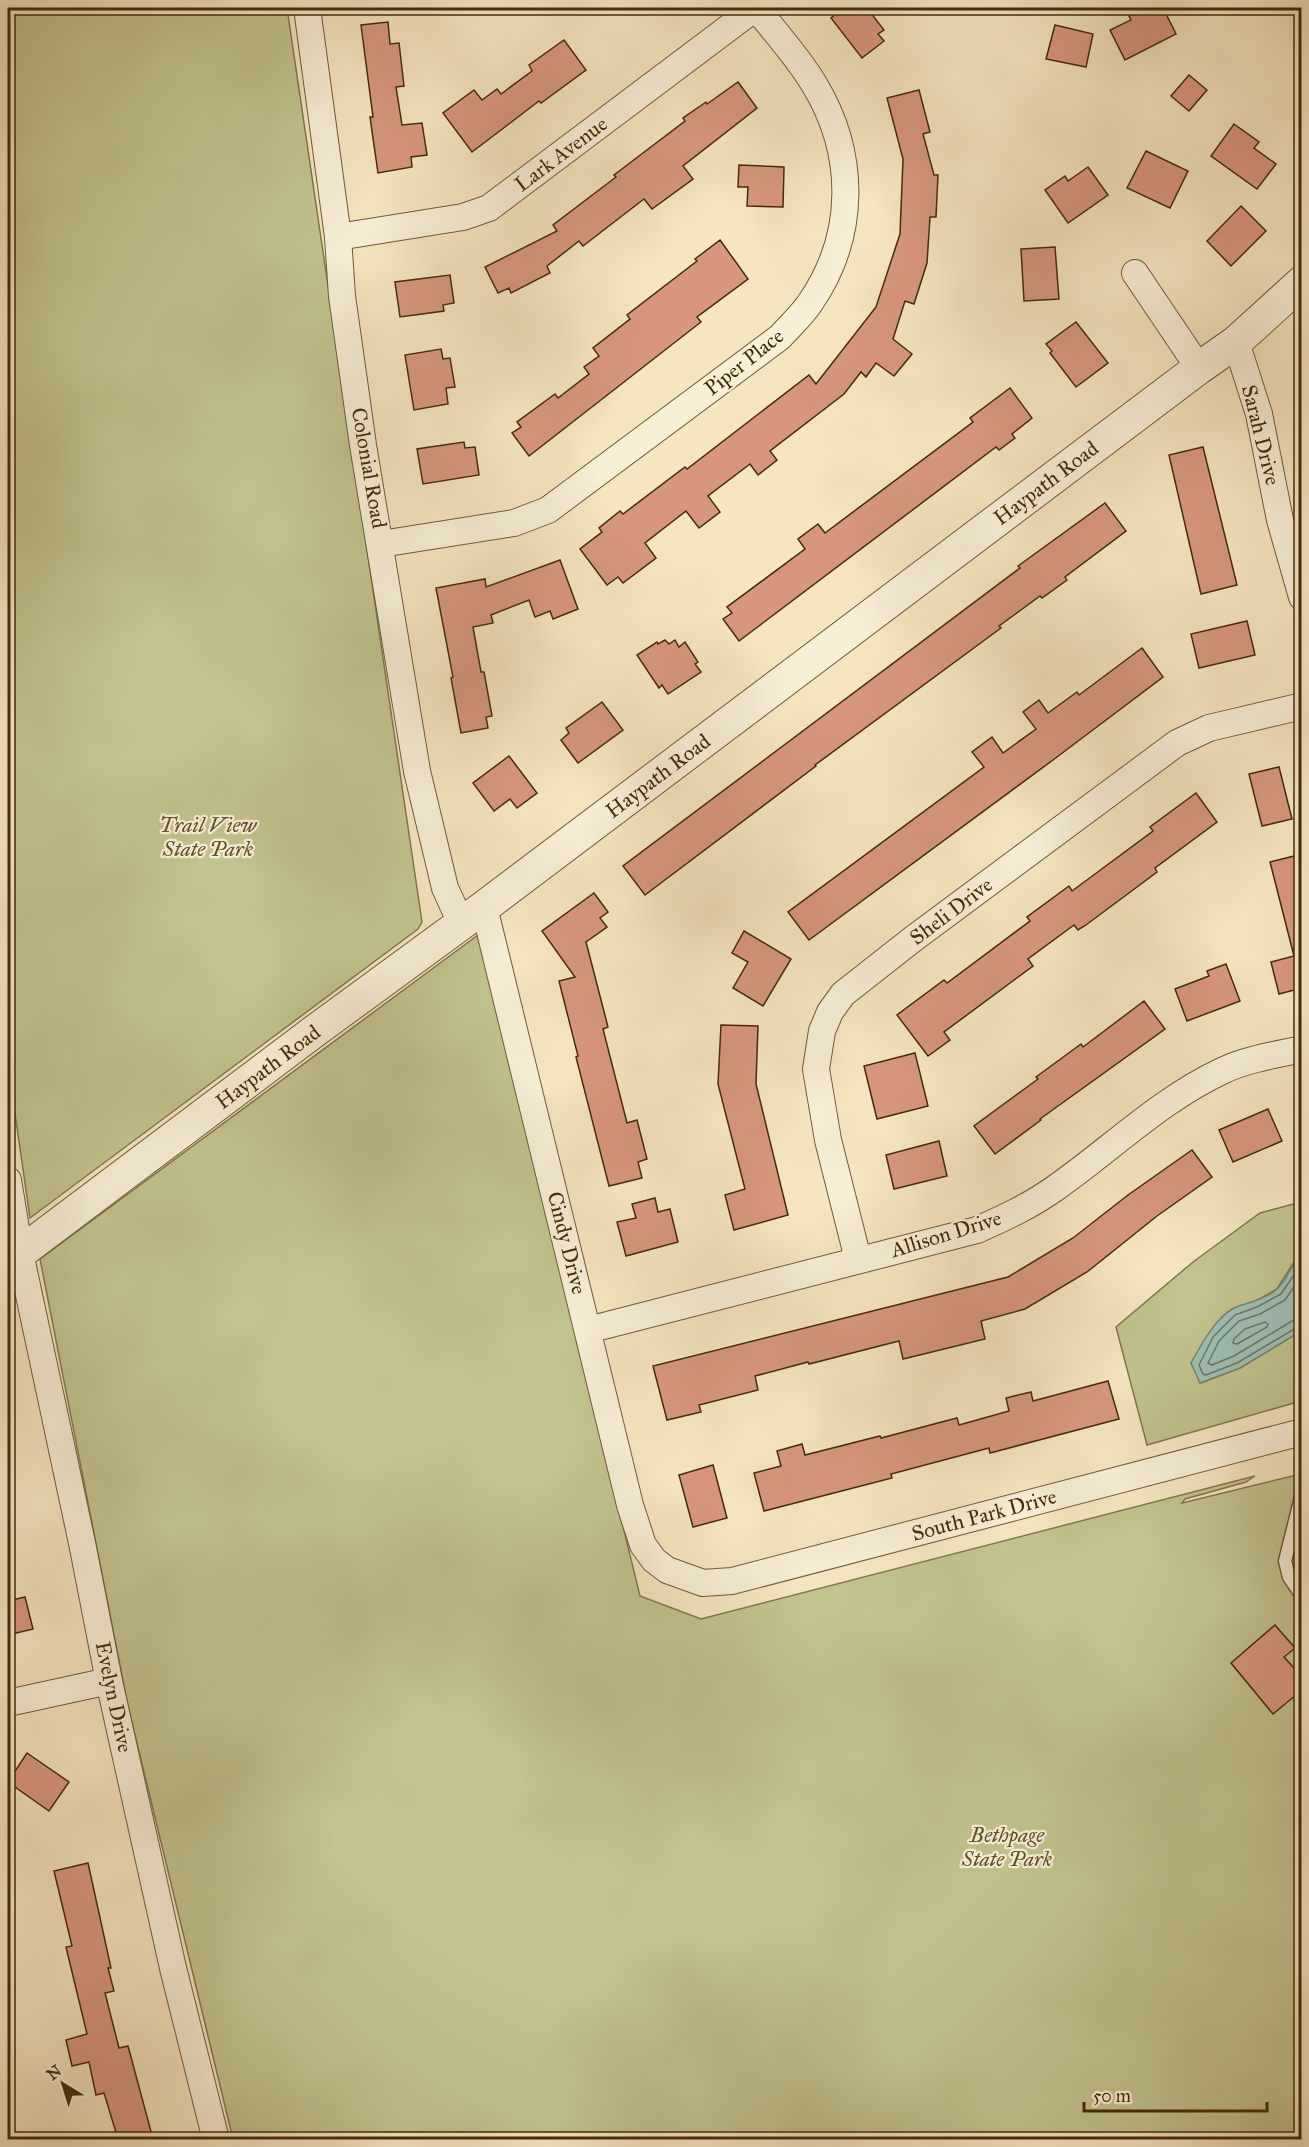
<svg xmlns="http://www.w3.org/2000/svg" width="1309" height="2147" viewBox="0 0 1309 2147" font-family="'IM FELL Great Primer',serif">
	<rect width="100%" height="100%" fill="#f5e6c1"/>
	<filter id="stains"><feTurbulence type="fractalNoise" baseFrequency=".00333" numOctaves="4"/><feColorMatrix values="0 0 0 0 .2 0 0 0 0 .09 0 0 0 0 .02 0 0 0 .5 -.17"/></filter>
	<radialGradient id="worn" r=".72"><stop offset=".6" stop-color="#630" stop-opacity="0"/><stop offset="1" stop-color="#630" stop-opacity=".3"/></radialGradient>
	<g fill="#c2c38e" stroke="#82774c" stroke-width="1.5">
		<polygon points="8,8 287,8 422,922 418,929 30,1218 8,1065"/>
		<polygon points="478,935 640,1596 701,1619 1255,1476 1246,1482 1185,1499 1182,1503 1301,1474 1301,2139 233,2139 128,1706 40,1259"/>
		<polygon points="1301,1202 1301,1255 1294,1262 1277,1289 1254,1302 1232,1309 1191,1363 1201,1383 1240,1368 1301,1331 1301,1401 1147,1445 1116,1327 1193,1262 1260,1213"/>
	</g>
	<path fill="#9cbfb5" stroke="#788471" stroke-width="1.5" d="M1301,1255V1331L1240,1368L1200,1383L1191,1363C1201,1345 1215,1318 1234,1308C1248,1302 1265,1300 1277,1289C1287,1280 1291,1265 1301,1255Z"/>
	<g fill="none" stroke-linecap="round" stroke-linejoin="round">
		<g stroke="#707560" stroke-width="1.5">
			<polyline points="1302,1263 1281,1294 1257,1307 1235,1315 1213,1337 1199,1365 1203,1374 1206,1375 1237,1363 1296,1328 1302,1327"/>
			<polyline points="1302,1275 1285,1300 1260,1314 1239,1321 1219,1341 1208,1363 1212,1365 1234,1356 1292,1321 1302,1319"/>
			<polygon points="1265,1322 1268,1324 1267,1327 1237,1344 1233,1343 1234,1339 1245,1329"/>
		</g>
	</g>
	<g fill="#d8977d" stroke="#432b0b" stroke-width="1.5">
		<polygon points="844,8 867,8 884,30 878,34 884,41 862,58 831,18"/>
		<polygon points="1141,8 1163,8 1176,34 1125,60 1110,30 1131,20 1128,14"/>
		<polygon points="388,22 390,44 399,43 404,86 396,87 402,125 422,123 427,155 411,157 412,167 378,173 370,117 373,117 361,25"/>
		<polygon points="1055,25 1093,34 1086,67 1046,59"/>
		<polygon points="564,40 586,70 541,103 539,101 472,152 443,113 474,90 482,100 497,89 501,94 532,71 529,65"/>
		<polygon points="1189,75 1207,90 1189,111 1171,96"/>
		<polygon points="738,82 757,108 683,166 693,179 652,209 644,199 583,246 579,241 547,266 550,273 511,293 509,288 498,293 485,267 557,231 553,225 616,177 614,175 685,121 683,118 706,102 707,104"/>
		<polygon points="919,90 930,132 923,134 934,175 938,175 936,217 930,217 927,263 914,304 905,301 893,339 912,354 894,376 876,363 866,377 861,372 844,394 770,451 777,460 758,475 750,464 708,496 720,512 699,528 686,511 645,543 656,558 623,583 618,577 607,585 580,549 602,532 599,528 620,511 623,514 685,467 687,469 809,375 816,384 876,307 900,234 903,159 887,98"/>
		<polygon points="1234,124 1259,142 1254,148 1276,164 1257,189 1211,156"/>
		<polygon points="1146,151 1188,171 1170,208 1127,188"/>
		<polygon points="739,165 784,167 783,207 747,206 748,187 738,187"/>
		<polygon points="1088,167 1108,195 1068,223 1045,190 1065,176 1068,181"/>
		<polygon points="1241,206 1266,231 1231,266 1207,241"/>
		<polygon points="720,240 748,279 697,317 701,322 529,456 512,433 521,427 517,422 555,394 558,398 589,374 584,367 599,356 593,348 630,319 627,315 697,261 695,259"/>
		<polygon points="1055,247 1059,299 1024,301 1021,249"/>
		<polygon points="450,275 454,303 443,305 444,311 400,317 395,282"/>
		<polygon points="1076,322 1108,363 1076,387 1050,353 1052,351 1046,344"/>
		<polygon points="441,349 443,359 450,358 455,387 446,388 448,404 414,410 405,355"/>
		<polygon points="1010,388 1032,418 1012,434 1015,438 999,450 996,447 739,641 723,619 732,613 727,607 805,549 798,539 818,524 825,533 973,422 970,418"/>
		<polygon points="464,442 465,448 475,447 479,475 423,484 417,449"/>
		<polygon points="1203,447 1237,585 1201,594 1169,455"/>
		<polygon points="1105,503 1126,531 1065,577 1067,580 1042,598 1040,596 999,626 1001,628 815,765 816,766 645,895 623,866 1020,568 1018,566"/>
		<polygon points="560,560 578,609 553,619 550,611 535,617 529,600 491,615 493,623 473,627 481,672 484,672 492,716 486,717 488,728 461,733 451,678 453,677 436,588 485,579 486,587"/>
		<polygon points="1247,621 1255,655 1199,668 1191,634"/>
		<polygon points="665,640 669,644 675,640 679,647 685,642 698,662 695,664 701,672 668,694 662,685 659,688 637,655 657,642 658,644"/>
		<polygon points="1142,648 1163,677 1057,757 809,940 788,912 984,767 972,752 992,737 1003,753 1036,729 1023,712 1039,700 1048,713 1077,692 1079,695"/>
		<polygon points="602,702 623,730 578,763 561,740 569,733 566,728"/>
		<polygon points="509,756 537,793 517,808 510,799 494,811 473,783"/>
		<polygon points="1279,767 1292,819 1262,826 1249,774"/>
		<polygon points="1196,793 1217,822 1155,868 1157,872 1086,925 1078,930 1074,925 1028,959 1033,966 944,1032 950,1040 928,1056 897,1015 944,980 947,983 1030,921 1027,917 1069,886 1072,891 1153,831 1150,827"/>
		<polygon points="1302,854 1302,988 1279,994 1271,962 1294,956 1270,862"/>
		<polygon points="594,893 608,912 600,918 607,927 586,942 608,1027 603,1029 627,1123 637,1120 647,1159 638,1162 642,1178 609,1186 576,1057 578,1056 559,981 575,977 542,931"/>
		<polygon points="744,931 791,959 763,1006 733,988 748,962 732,953"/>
		<polygon points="1226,964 1240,1001 1187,1021 1175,989 1209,976 1207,971"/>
		<polygon points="1144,1001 1165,1029 1040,1119 1041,1120 995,1154 974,1126 1038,1079 1036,1077 1081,1044 1083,1047"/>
		<polygon points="721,1025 758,1026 756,1084 788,1215 734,1230 725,1195 745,1189 718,1084"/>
		<polygon points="915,1053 928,1106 877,1119 864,1066"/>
		<polygon points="1268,1109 1282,1141 1233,1162 1219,1130"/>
		<polygon points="939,1141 947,1176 894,1189 886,1155"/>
		<polygon points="1192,1150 1212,1177 1157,1216 1087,1272 1025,1309 981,1321 985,1339 903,1359 899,1341 809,1364 808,1362 755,1376 758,1390 699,1405 701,1412 667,1420 653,1366 1008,1277 1073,1238 1128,1195"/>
		<polygon points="655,1198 658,1212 670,1209 678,1242 626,1256 617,1222 636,1218 632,1204"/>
		<polygon points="1108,1381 1119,1419 990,1453 989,1448 891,1474 892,1478 764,1511 754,1473 781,1466 777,1451 802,1444 805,1455 880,1436 881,1438 957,1418 959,1425 1009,1411 1006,1398 1031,1392 1033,1401"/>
		<polygon points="713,1465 727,1518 693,1527 679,1475"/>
		<polygon points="25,1597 33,1629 8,1635 8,1601"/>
		<polygon points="1275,1625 1295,1648 1284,1657 1302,1677 1302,1690 1273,1714 1231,1663"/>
		<polygon points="27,1753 69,1782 49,1811 8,1782"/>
		<polygon points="88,1863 111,1968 108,1968 114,1991 105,1993 119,2048 128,2046 153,2139 118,2139 104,2093 96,2095 89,2062 72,2066 66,2040 87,2034 66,1947 72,1946 54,1871"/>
	</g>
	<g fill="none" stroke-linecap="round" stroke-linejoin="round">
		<defs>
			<polyline id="service" points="1302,1493 1285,1561 1289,1577 1302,1596"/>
			<g id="minor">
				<polyline points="307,8 338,237 342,296 363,445 417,771 445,888 461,923"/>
				<polyline points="338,237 463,217 489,208 755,8"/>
				<polyline points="1135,273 1199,368"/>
				<polyline points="1236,342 1259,414 1280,520 1302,597"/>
				<path d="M381,544L514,523L548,510L780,337C790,326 802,315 810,303C857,235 856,153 814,84C798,57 775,32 756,8"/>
				<polyline points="484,907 630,1505 643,1545 654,1560 667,1570 703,1583 732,1581 1302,1432"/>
				<polyline points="8,1180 20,1253 82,1543 109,1681 173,1968 216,2140"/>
				<polyline points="858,1259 828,1140 816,1069 822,1031 830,1012 843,994 913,939 1177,743 1209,728 1302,706"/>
				<path d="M588,1330L977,1230C1004,1218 1030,1206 1054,1189C1110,1150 1160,1100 1222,1071C1247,1059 1275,1055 1302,1049"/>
				<polyline points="8,1703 109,1681"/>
			</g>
			<polyline id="tertiary" points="8,1262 312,1033 484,907 1199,368 1236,342 1302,282"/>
		</defs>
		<use href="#service" stroke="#705a38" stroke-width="15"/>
		<use href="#minor" stroke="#705a38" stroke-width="28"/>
		<use href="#tertiary" stroke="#705a38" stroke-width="34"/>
		<use href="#service" stroke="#f8efd7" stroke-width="12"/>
		<use href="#minor" stroke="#f8efd7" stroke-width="26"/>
		<use href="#tertiary" stroke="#f8efd7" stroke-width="32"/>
	</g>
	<g text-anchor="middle" stroke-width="4.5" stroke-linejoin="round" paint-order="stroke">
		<g font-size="21" fill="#432b0b" stroke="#f8efd7">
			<text transform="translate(561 154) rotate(-37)" y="7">Lark Avenue</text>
			<text transform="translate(744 362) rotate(-38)" y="7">Piper Place</text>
			<text transform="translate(1261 435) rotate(76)" y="7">Sarah Drive</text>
			<text transform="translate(369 468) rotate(80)" y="7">Colonial Road</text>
			<text transform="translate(1046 483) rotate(-37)" y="7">Haypath Road</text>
			<text transform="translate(658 776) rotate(-37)" y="7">Haypath Road</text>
			<text transform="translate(951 911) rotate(-37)" y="7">Sheli Drive</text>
			<text transform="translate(268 1067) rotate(-37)" y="7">Haypath Road</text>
			<text transform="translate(946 1234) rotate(-17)" y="7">Allison Drive</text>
			<text transform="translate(567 1243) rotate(76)" y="7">Cindy Drive</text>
			<text transform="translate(984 1515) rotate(-15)" y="7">South Park Drive</text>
			<text transform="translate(114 1697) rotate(78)" y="7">Evelyn Drive</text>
		</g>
		<g font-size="21" font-style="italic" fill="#63512c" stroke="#f8efd7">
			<text x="208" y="832">Trail View<tspan x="208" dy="24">State Park</tspan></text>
			<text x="1007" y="1842">Bethpage<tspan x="1007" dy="24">State Park</tspan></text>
		</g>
	</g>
	<rect width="1309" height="2147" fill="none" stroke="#f5e6c1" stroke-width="30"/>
	<rect x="9" y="9" width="1291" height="2129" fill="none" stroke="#432b0b" stroke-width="3"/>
	<rect x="15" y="15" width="1279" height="2117" fill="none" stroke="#432b0b" stroke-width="1.5"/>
	<g transform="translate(63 2084) rotate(322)" stroke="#f8efd7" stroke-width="4.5" paint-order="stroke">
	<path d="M0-4.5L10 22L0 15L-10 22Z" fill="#432b0b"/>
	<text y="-9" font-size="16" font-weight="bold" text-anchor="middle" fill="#432b0b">N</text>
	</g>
	<path d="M1084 2102v9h183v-9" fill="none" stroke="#432b0b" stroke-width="3"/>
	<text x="1093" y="2102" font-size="18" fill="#432b0b" stroke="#f8efd7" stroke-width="4.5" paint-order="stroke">50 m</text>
	<rect width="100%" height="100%" filter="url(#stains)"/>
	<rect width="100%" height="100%" fill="url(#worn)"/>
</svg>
